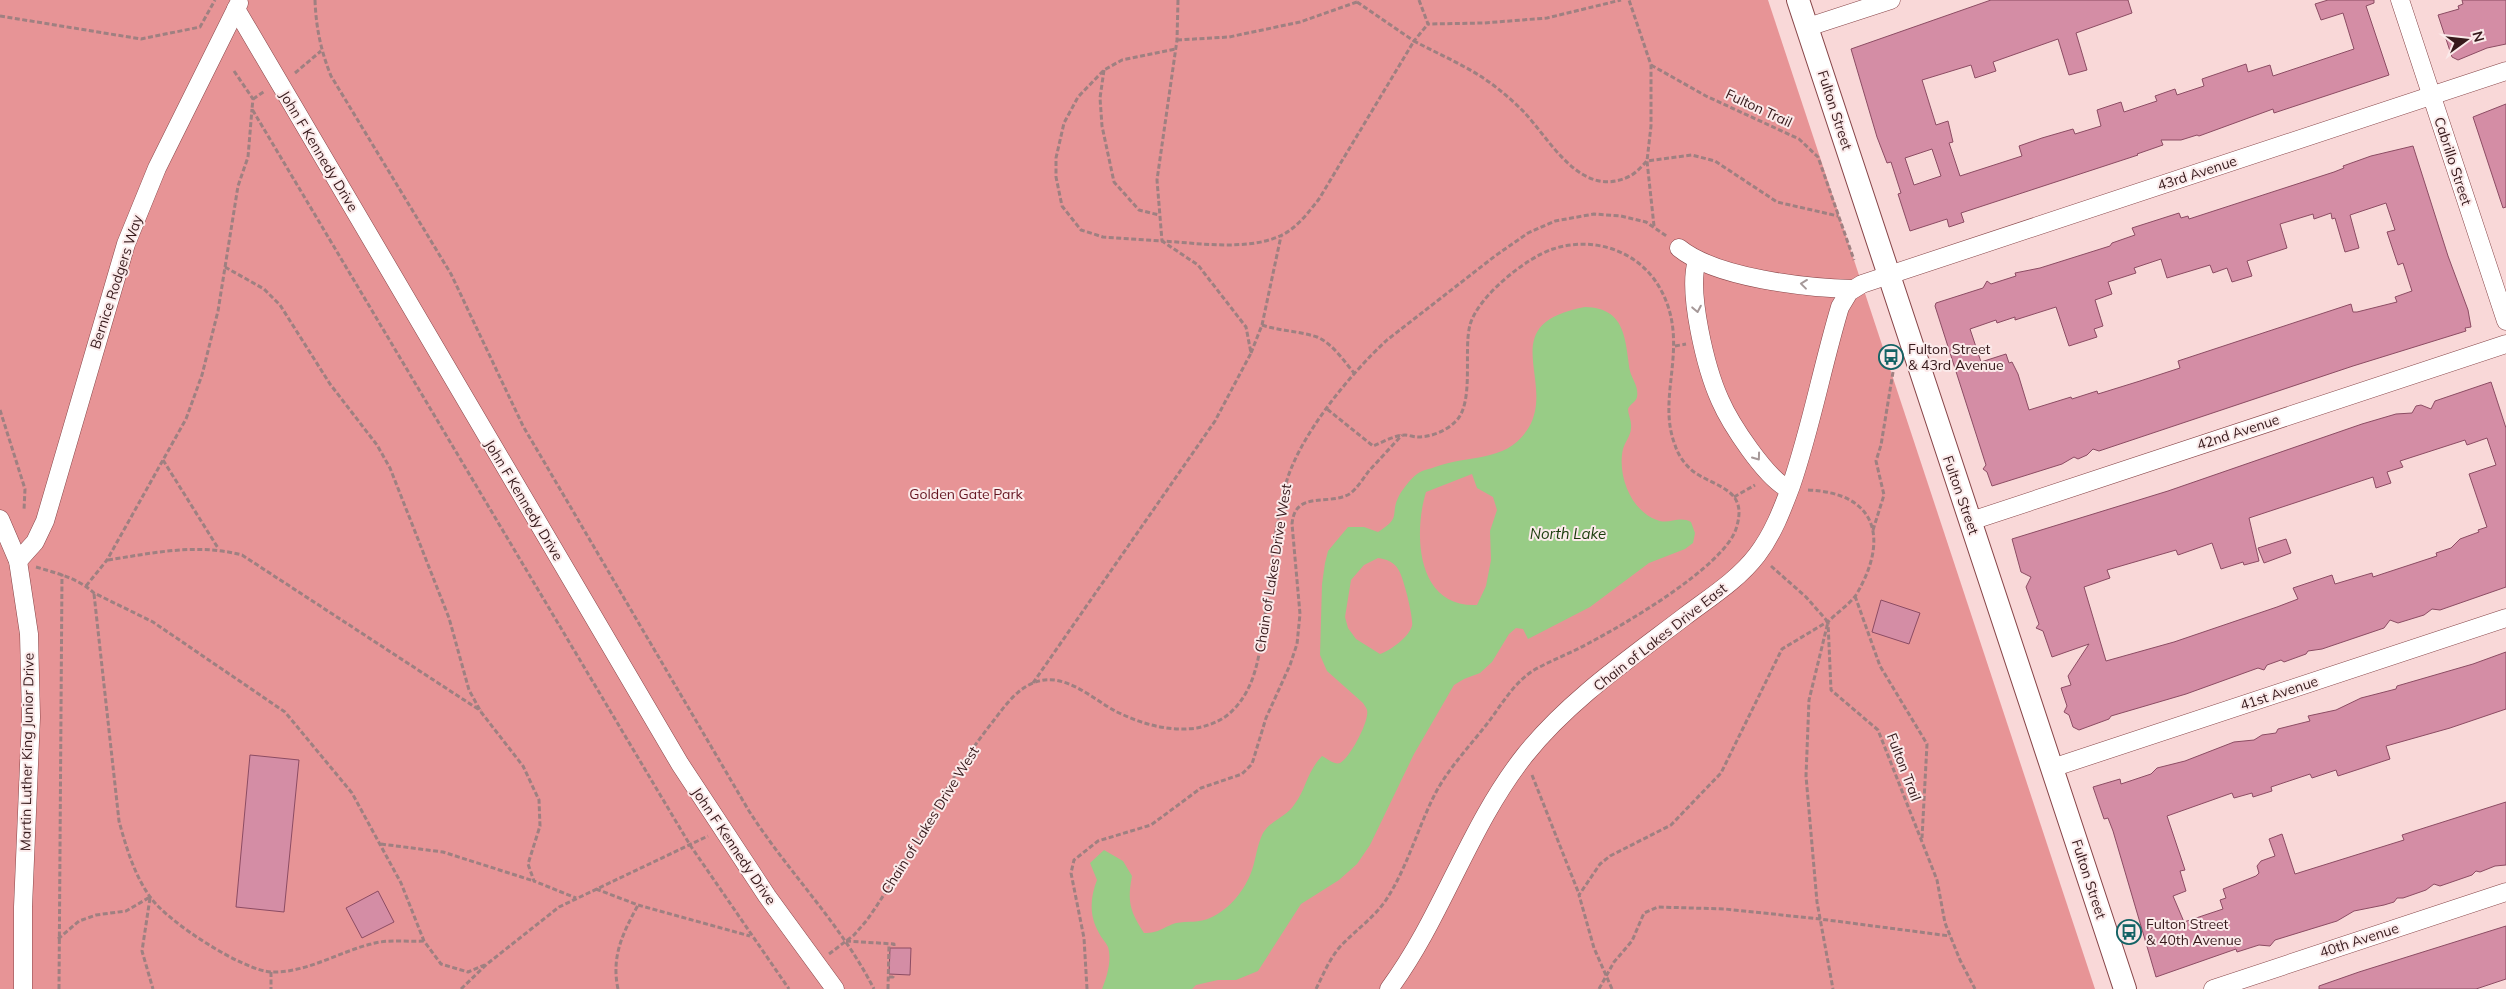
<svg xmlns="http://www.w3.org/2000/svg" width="2506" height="989" viewBox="0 0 2506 989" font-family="Mulish,sans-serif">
	<rect width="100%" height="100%" fill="#f9d8d8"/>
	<polygon fill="#e79496" points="0,0 1768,0 2095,989 0,989"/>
	<path fill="#98cc86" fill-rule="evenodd" d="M1585,307C1626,308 1625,339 1630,371C1632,379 1639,387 1637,397C1636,402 1630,404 1628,409C1628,415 1632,421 1631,428C1631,435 1625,442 1623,449C1617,475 1631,511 1657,520C1669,525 1679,515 1691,522L1695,533L1693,543L1685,549L1649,563L1590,607L1528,639L1523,629L1516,628L1509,634L1492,662L1480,673L1464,679L1454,685L1414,754L1370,845L1357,864L1339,880L1301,904L1258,971L1236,980H1218L1196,985L1192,989H1102C1107,977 1112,960 1108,947C1106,942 1101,938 1099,933C1089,916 1090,898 1097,880L1090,863L1104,850L1123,861L1132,876C1127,902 1130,911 1144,933C1160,933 1163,927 1176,923C1187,921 1200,923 1210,918C1230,909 1245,890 1252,870C1256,858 1257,845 1263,833C1271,820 1286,817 1294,805C1307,788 1306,773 1322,756C1328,759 1334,765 1340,763C1350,758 1370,720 1367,710C1367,709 1363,703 1363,703L1327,671L1320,655L1322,584L1325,563L1328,551L1348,527H1364L1378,532C1402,517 1390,515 1398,498C1401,491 1411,478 1417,474C1422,470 1430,469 1435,467C1470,454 1508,463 1529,427C1556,380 1493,324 1585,307ZM1472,474L1477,488L1493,497L1497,510L1490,531L1491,560L1486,586L1477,605C1417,608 1413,535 1426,492ZM1378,558C1386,559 1394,562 1398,569C1403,575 1414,619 1412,626C1408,638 1391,650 1380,654L1356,639L1348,628L1345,617L1351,580L1364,565Z"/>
	<g fill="#d48da5" stroke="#8c4c63" fill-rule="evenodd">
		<path d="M1991,0H2128L2132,13L2076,33L2087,70L2069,75L2058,39L1993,62L1996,71L1975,78L1971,65L1922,80L1936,125L1948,121L1953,142L1949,143L1960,176L2022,156L2019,146L2042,138L2073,129L2075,134L2101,126L2097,110L2121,102L2124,112L2157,101L2155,96L2175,89L2177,95L2204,86L2202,79L2246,64L2248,72L2270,65L2273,76L2354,49L2343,13L2321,20L2315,4L2328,0H2374V3L2366,6L2389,75L2274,113L2273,109L2199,136L2197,135L2181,140H2161L2163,145L2137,154L2138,155L1961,213L1964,222L1949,227L1947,219L1910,231L1898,194L1901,193L1891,162L1887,163L1877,137L1851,49ZM1932,149L1941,176L1914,185L1905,158Z"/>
		<polygon points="2462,0 2506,0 2506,44 2487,48 2458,60 2452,57 2438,15 2459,9 2458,6 2463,4"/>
		<polygon points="2506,104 2506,207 2503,208 2473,117"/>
		<path d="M2413,146L2448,256L2468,310L2471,327L2465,328L2466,331L2353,366L2099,451L2093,449L2087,455L2078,459L2074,457L2062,464L1992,486L1987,472L1983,469L1986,465L1935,306L1936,303L1983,288L1987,281L1991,284L2016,276L2015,273L2040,268L2110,246L2112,243L2135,235L2132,228L2179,213L2181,218L2188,216L2189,219L2334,172L2344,168L2343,166L2371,156ZM2386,203L2395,230L2387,232L2398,265L2403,263L2412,291L2395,297L2397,302L2357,312H2353L2351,304L2178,361L2180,368L2140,381L2098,394L2097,391L2072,399L2071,397L2029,410L2018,374L2012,362L2009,363L2006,354L1981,362L1970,329L1996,320L1997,323L2015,317V320L2056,307L2069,346L2097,337L2094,329L2103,326L2095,300L2112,294L2108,282L2136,273L2134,268L2161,259L2167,278L2210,265L2213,273L2227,268L2232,282L2252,276L2247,261L2287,248L2280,224L2313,214L2314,219L2331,213L2332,219L2335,218L2345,252L2359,248L2350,215Z"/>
		<path d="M2491,382L2506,428V587L2440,610L2432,609L2424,615L2398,623L2390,620L2384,628L2322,649L2308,651L2306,654L2284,662L2281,660L2267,665L2264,670L2258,668L2186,694L2111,716L2109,719L2079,730L2073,727L2069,715L2064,712L2067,706L2061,688L2071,685L2068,676L2089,644L2052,657L2043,631L2036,628L2039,624L2026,587L2031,577L2021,572L2012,539L2168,491L2362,424L2396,414L2412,413L2416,406L2421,405L2431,409L2435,401ZM2487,438L2496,465L2469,474L2487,527L2478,530L2479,532L2460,539L2451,548L2436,553L2437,556L2373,577L2372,573L2335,584L2332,575L2293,588L2298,599L2277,607L2174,642L2106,661L2084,587L2110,578L2107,570L2176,550L2178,555L2212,543L2221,569L2243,562L2244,565L2259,561L2249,518L2373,477L2376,488L2391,483L2387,472L2403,467L2400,461L2465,440L2467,445Z"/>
		<polygon points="2286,539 2291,553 2264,563 2258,548"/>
		<polygon points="1881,600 1920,613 1909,644 1872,632"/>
		<polygon points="2506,652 2506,709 2450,728 2386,746 2390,759 2338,776 2336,770 2312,778 2310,774 2271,787 2272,791 2253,797 2252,793 2234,798 2232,793 2167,816 2185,870 2180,871 2186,891 2173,896 2184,922 2223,909 2220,900 2226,898 2223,889 2256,876 2259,873 2257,866 2261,861 2275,856 2269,839 2282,834 2295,874 2404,840 2402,835 2506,802 2506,865 2495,866 2480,872 2476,871 2472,875 2440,886 2434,884 2426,890 2403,898 2397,898 2394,902 2384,905 2354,911 2337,921 2275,940 2270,946 2259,945 2237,952 2236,949 2156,977 2113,831 2108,818 2104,819 2093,787 2120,779 2121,784 2151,774 2157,768 2185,761 2234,742 2254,740 2262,735 2276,733 2278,729 2310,721 2308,716 2336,710 2361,698 2396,689 2397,686 2473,664"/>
		<polygon points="250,755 299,760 284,912 236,907"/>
		<polygon points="378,891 394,922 362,938 346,908"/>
		<polygon points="2506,926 2506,979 2476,989 2319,989 2319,986 2359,972"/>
		<polygon points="890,948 911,948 910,975 889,974"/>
	</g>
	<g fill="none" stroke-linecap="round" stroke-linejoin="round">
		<defs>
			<g id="minor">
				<polyline points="2400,0 2506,321"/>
				<polyline points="236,9 680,764 767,896 835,989"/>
				<polyline points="1808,27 1891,0"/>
				<path d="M1679,248C1716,278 1806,288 1853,289"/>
				<path d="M1697,261C1687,292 1706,369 1720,400C1730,423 1766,479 1789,489"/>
				<polyline points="0,519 18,561 29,634 31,717 23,907 23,989"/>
				<polyline points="1971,521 2506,344"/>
				<polyline points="18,561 35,542 45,521 126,244 157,168 239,3"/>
				<polyline points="2052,768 2506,618"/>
				<path d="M1389,989C1443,916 1468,827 1525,755C1568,701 1629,659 1684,617C1709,598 1738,580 1757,555C1773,534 1782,510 1791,486C1811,428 1822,367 1840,307L1849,292L1862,284L2506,71"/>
				<polyline points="2213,989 2506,892"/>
			</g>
			<polyline id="major" points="1798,0 2125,989"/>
		</defs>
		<use href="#minor" stroke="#874548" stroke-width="19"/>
		<use href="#major" stroke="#874548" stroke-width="24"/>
		<g stroke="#9f8081" stroke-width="3" stroke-dasharray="5 2.5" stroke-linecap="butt">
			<path d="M315,0C316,28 321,51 331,76L451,274L523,426L749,811C788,872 841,924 874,989"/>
			<path d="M1178,0L1177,40L1157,180L1162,241C1197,243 1247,251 1280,236C1296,229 1308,213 1319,199L1414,41C1442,56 1472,68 1497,88C1506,95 1515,103 1523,111C1550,139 1581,201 1630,176C1636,173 1642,166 1647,161L1651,126V65L1629,0"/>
			<polyline points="1419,0 1428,24 1484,23 1547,18 1621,0"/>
			<polyline points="1357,2 1414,41 1428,24"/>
			<polyline points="0,16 141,39 200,27 215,0"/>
			<polyline points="1177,40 1229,37 1300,22 1357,2 1356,0"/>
			<polyline points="1651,65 1706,96 1799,139 1818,157 1854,260"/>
			<polyline points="1104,70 1100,98 1102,126 1114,182 1139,210 1159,215"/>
			<polyline points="234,71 253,99 252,109 690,845 789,989"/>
			<polyline points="295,73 321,51"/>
			<polyline points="253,99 265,91"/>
			<polyline points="1654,226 1647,161 1692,155 1715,161 1777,202 1838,216"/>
			<polyline points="225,267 264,289 280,305 330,384 377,445 390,468 449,618 469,690 481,712 523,766 539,800 540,826 528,864 534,881 576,898"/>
			<path d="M1262,325C1280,331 1299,331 1317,337C1332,343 1344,361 1354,373"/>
			<polyline points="1675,346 1686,344"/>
			<polyline points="1251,353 1262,325 1281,236"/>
			<polyline points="0,410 25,489 24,510"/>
			<polyline points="163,460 218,548"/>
			<path d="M1808,490C1878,493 1889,540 1856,595C1849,605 1836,613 1828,622L1831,690L1878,730L1937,880L1945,923L1960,960L1975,989"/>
			<polyline points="1734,497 1755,485"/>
			<polyline points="1873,530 1884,495 1876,461 1881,445 1893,372"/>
			<path d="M108,560C153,553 197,543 242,555L481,711"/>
			<polyline points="1771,566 1806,597 1828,622 1809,700 1806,776 1817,902 1833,989"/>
			<path d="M36,567C56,573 78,578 94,593L153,622L285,712L352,793L401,883L424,941L441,964L468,972L487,964"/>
			<polyline points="86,586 107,560 163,460 186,419 202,375 218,311 238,186 248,157 252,109"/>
			<path d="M94,594L119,821C126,847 135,877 151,898C168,922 243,971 272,972C306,973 339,952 371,944C387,939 407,942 424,941"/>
			<polyline points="1855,596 1880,666 1927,744 1922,838"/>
			<polyline points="1033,683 1215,421 1251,353 1246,327 1198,265 1162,241 1103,237 1081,230 1062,206 1056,177 1056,158 1064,123 1078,97 1104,70 1122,60 1176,49"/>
			<polyline points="1532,775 1579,894"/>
			<polyline points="381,844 443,852 534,881"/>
			<polyline points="596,889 638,905 750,936"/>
			<polyline points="150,898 142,951 153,989"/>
			<polyline points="58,939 79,921 96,915 126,911 150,897"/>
			<polyline points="846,941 894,944 894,948"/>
			<path d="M829,954L854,935L867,920C912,856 942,786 991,724C1002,710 1015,690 1033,683C1064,670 1092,699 1117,712C1142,724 1169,732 1197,728C1211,725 1224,720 1234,709C1258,684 1260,648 1265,615C1271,573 1274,528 1285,487C1297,438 1350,374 1387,340L1495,256L1528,233L1555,221L1594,214L1621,216L1646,222L1668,237"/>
			<polyline points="271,972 271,989"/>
			<polyline points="889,977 893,977 894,974"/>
			<polyline points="59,989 62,574"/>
			<polyline points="461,989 487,964 559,907 708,836"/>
			<path d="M618,989C611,956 623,933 638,905"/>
			<polyline points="888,989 889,944"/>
			<path d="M1087,989L1084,938L1071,873L1074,860L1098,841L1151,825L1201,788L1242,774L1252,764L1266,718L1290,665L1297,644L1300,614L1292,524C1295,489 1330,507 1351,493C1357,488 1363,479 1368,472C1379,460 1391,447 1402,435"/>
			<path d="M1316,989C1323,975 1329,960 1339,948C1354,931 1373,919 1386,900C1407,868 1417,830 1434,796C1448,768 1471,745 1490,720C1503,702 1515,682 1534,670C1552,660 1571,653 1589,643C1625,624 1723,567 1736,529C1749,489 1717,488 1694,472C1685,465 1678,455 1675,445C1656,396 1690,347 1662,292C1642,252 1595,235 1553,249C1526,258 1478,296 1470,325C1463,351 1475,404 1455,422C1446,431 1431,437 1418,437C1414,437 1409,435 1405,435C1395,435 1383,442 1373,446L1327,409"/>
			<polyline points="1599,989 1614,962 1632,941 1644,913 1658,907 1725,909 1820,919 1950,936"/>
			<polyline points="1612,989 1594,948 1579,895 1600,864 1610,856 1671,825 1721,773 1782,649 1827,622"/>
		</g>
		<use href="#minor" stroke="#fff" stroke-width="18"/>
		<use href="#major" stroke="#fff" stroke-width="22"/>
	</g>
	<defs><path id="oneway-chevron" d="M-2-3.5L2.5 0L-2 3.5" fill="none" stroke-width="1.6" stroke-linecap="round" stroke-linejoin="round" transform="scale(1.25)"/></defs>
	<g stroke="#a59898">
		<use href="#oneway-chevron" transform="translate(1804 284) rotate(-173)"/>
		<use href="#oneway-chevron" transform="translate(1697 309) rotate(79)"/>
		<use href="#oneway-chevron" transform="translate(1757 457) rotate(54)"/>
	</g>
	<defs>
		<symbol id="bus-ring" viewBox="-11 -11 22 22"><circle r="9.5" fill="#fbeaea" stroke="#136365" stroke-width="1.5"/><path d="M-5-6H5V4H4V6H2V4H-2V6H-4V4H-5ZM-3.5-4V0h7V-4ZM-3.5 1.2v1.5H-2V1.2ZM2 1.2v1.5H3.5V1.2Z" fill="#136365"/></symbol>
	</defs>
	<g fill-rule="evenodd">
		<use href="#bus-ring" x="1877" y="343" width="28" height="28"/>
		<use href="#bus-ring" x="2115" y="918" width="28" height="28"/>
	</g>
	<g text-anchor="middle" stroke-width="4" stroke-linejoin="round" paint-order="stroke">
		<g font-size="14" fill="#36191b" stroke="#fbeaea">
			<text transform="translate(1759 108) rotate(25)" y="5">Fulton Trail</text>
			<text transform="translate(1835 110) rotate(72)" y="5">Fulton Street</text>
			<text transform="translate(319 151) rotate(59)" y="5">John F Kennedy Drive</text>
			<text transform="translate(2453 161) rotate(72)" y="5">Cabrillo Street</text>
			<text transform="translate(2197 173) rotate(-18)" y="5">43rd Avenue</text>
			<text transform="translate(116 282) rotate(-72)" y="5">Bernice Rodgers Way</text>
			<text transform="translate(2238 432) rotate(-18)" y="5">42nd Avenue</text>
			<text transform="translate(1961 495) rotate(71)" y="5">Fulton Street</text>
			<text transform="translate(524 500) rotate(59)" y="5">John F Kennedy Drive</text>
			<text transform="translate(1273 568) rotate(-81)" y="5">Chain of Lakes Drive West</text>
			<text transform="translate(1660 637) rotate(-38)" y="5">Chain of Lakes Drive East</text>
			<text transform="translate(2279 693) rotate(-18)" y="5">41st Avenue</text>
			<text transform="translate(27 752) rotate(-89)" y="5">Martin Luther King Junior Drive</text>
			<text transform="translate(1904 767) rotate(69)" y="5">Fulton Trail</text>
			<text transform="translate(930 820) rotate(-58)" y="5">Chain of Lakes Drive West</text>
			<text transform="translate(734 846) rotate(56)" y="5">John F Kennedy Drive</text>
			<text transform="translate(2089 879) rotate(72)" y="5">Fulton Street</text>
			<text transform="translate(2359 940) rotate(-18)" y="5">40th Avenue</text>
		</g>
		<g font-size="14" fill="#36191b" stroke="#fbeaea" text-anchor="start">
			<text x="1908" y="354">Fulton Street<tspan x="1908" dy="16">&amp; 43rd Avenue</tspan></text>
			<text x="2146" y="929">Fulton Street<tspan x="2146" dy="16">&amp; 40th Avenue</tspan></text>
		</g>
		<g font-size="14" fill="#651420" stroke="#fbeaea">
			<text x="966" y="499">Golden Gate Park</text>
		</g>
		<g font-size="15" font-style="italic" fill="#193a0a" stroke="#fbeaea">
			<text x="1568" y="539">North Lake</text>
		</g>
	</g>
	<g transform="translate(2466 40) rotate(75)" stroke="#fbeaea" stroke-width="4" paint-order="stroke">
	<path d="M0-4L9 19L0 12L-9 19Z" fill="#36191b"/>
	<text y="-8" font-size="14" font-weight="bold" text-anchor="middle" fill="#36191b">N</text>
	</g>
</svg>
